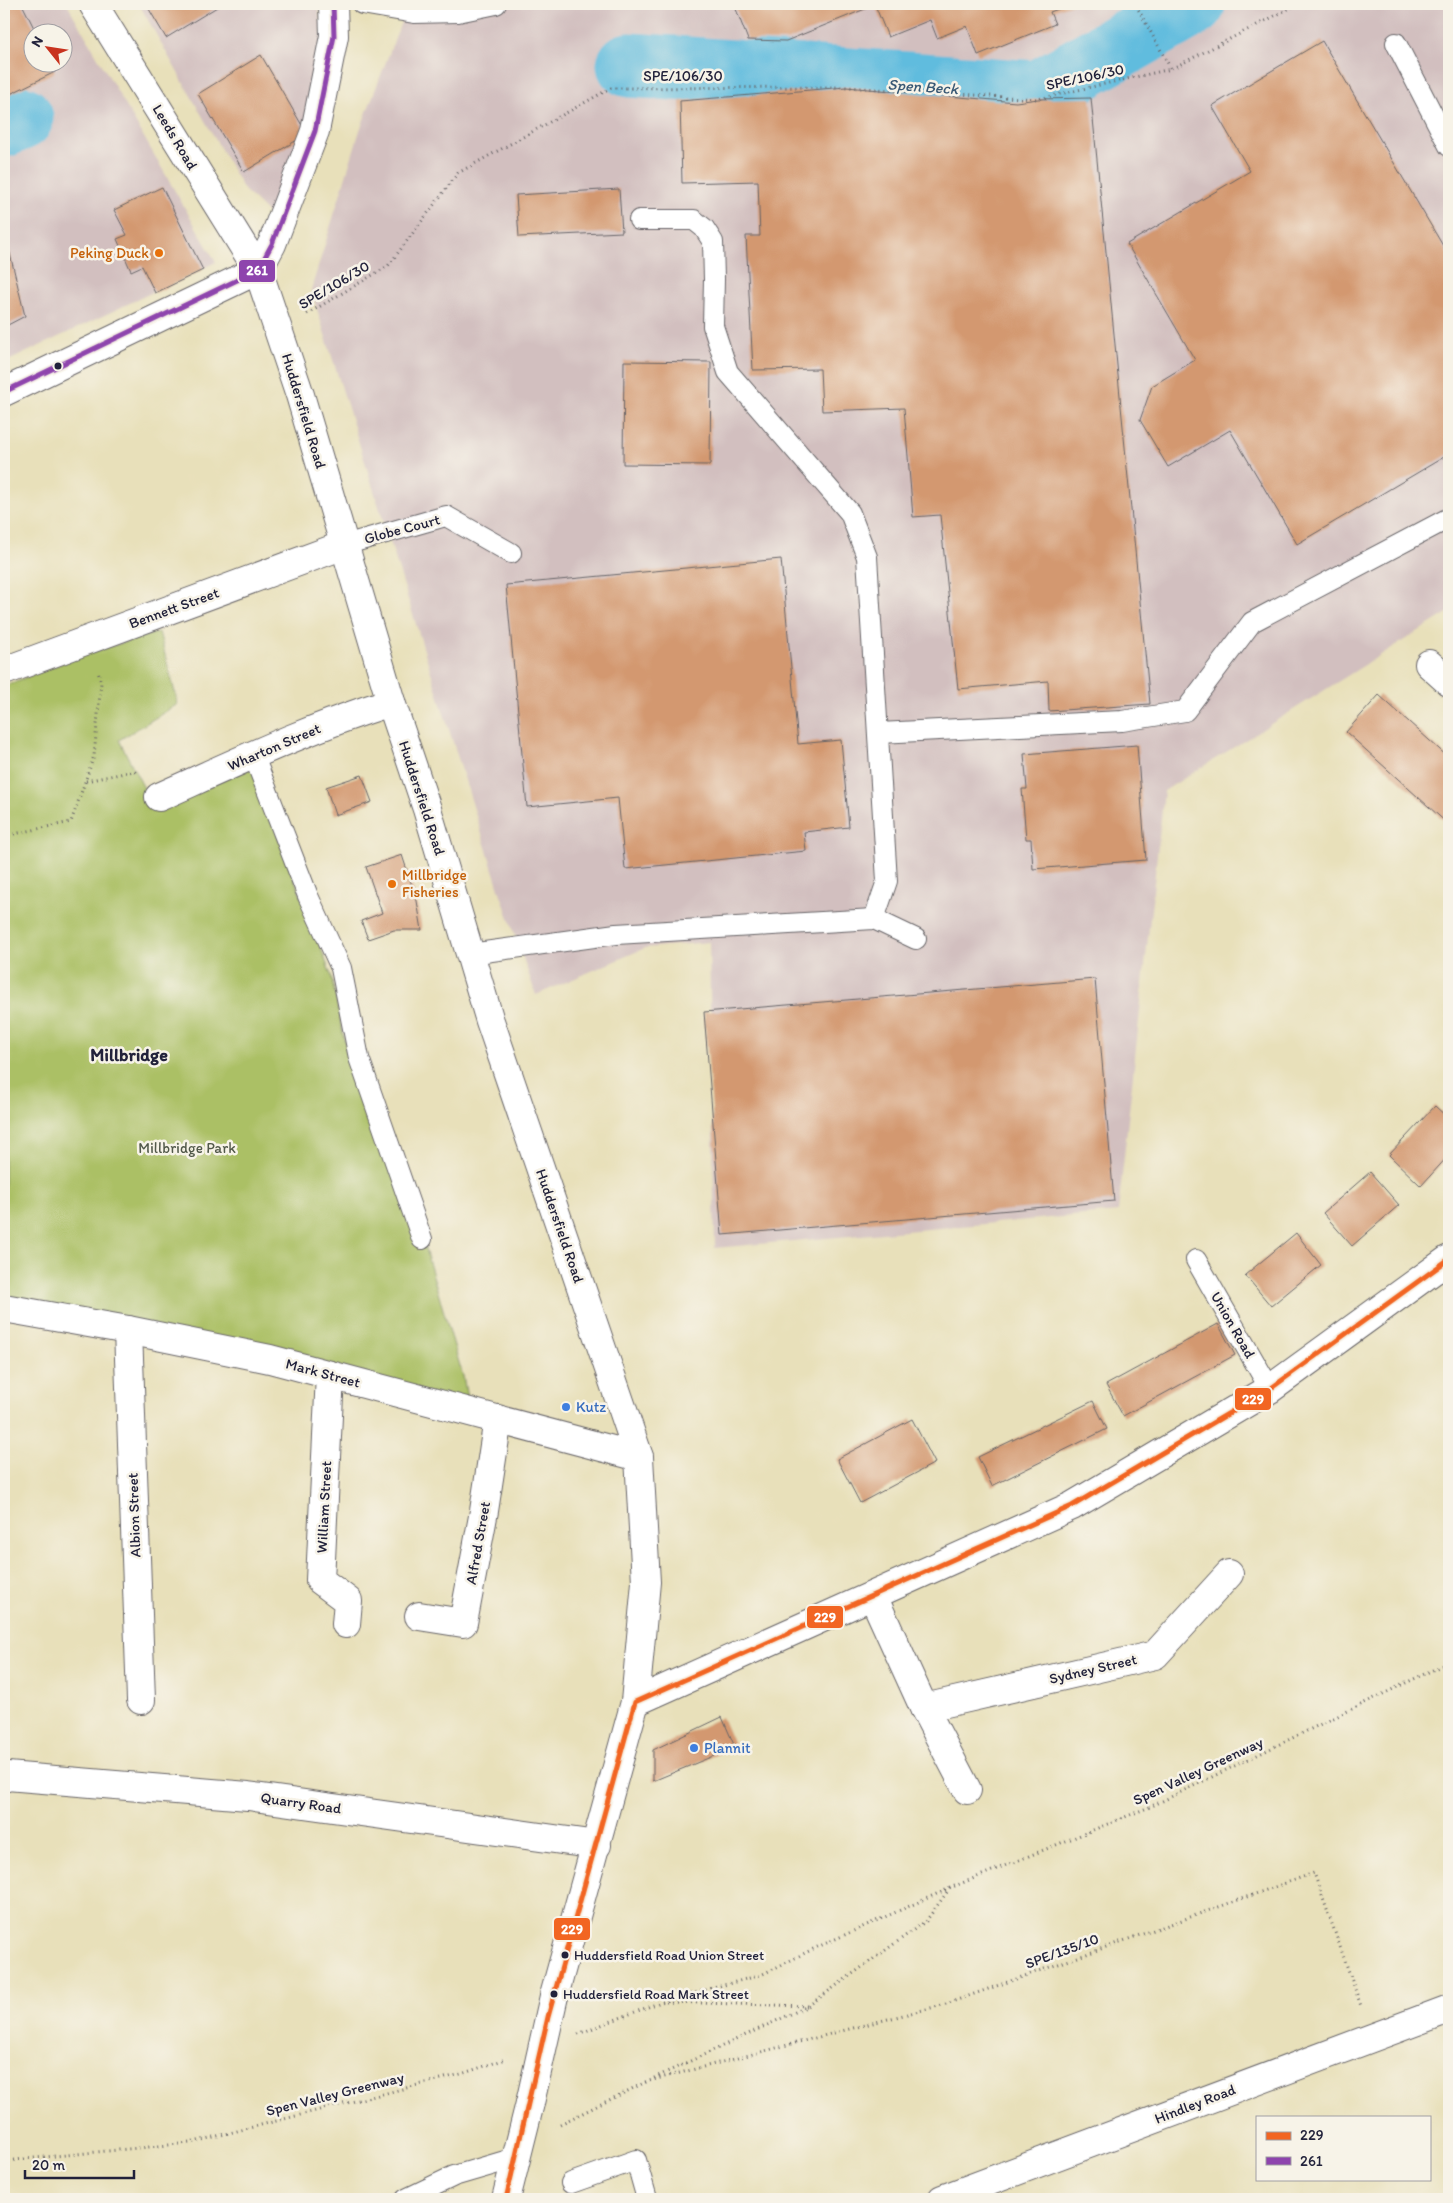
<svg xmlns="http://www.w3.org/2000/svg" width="1453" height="2203" viewBox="0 0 1453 2203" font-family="Itim,sans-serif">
	<rect width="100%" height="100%" fill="#f7f3e8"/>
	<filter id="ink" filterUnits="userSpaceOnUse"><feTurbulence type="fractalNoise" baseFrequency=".02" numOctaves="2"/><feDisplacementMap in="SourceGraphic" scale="10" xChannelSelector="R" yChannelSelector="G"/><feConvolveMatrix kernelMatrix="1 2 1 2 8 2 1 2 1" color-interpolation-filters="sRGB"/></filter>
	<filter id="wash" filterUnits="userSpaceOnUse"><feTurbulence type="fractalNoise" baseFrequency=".0096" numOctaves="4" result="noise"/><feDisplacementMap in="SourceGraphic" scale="20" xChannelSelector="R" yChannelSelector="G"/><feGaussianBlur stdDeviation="1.12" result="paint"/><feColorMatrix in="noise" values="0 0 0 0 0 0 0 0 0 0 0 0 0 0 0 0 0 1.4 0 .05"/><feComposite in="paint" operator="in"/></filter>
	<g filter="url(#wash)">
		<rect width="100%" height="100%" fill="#e8e0ba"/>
		<g fill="#d2bfbf" fill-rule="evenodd">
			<path d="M4,4H67L216,262L4,363ZM32,32H62V62H32Z"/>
			<polygon points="139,4 318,4 323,40 307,127 271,216 244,190"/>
			<polygon points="408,4 1449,4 1449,612 1164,791 1118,1212 715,1248 709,942 645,948 536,995 501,895 311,290 360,130"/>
		</g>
		<polygon fill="#abc065" stroke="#667150" points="159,632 178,704 119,740 148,796 250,762 331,975 348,1059 422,1239 463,1376 468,1403 4,1298 4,686 85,654"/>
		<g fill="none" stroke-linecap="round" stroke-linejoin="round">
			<g stroke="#60bcde" stroke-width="65">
				<polyline points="629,65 1038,93 1193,4"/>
				<polyline points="4,125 21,118"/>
			</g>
		</g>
		<g id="blocks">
			<g fill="#d39870">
				<polygon points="4,4 22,4 36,32 32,32 32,62 50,62 55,72 4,97"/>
				<polygon points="146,4 222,4 166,38"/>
				<polygon points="734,4 1072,4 1050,12 1055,24 978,55 967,26 937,38 930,20 888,37 875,5 786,41 748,40"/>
				<polygon points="1322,41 1449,256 1449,454 1297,544 1230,430 1168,467 1140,420 1152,386 1195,360 1127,244 1250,171 1212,106"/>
				<polygon points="261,55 307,134 244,172 198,94"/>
				<polygon points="846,87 1016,102 1038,99 1091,98 1150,704 1049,711 1048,681 958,689 940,515 913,517 904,408 822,411 820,369 753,370 746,236 760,236 758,181 682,183 680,101"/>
				<polygon points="162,187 203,270 155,293 142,266 131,271 117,239 127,235 114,210"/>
				<polygon points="619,189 622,232 519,237 516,195"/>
				<polygon points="4,229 25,316 4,327"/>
				<polygon points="624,361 711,362 710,465 623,464"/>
				<polygon points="781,559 798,744 841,740 849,827 804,832 806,851 625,869 618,798 527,807 506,585"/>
				<polygon points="1379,695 1449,758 1449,825 1346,732"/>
				<polygon points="1137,745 1146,860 1033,869 1031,839 1026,839 1022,789 1027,789 1024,754"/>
				<polygon points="362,775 372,802 335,815 326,787"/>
				<polygon points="402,855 417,901 422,930 394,930 368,939 361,921 382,913 366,867"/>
				<polygon points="1095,979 1114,1201 722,1235 704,1012"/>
				<polygon points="1435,1106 1449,1119 1449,1155 1421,1186 1389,1155"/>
				<polygon points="1370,1172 1399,1205 1352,1246 1323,1213"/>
				<polygon points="1296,1233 1321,1265 1271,1306 1245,1275"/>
				<polygon points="1218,1324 1235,1355 1123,1416 1106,1385"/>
				<polygon points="1093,1401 1107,1429 992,1486 978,1457"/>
				<polygon points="912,1419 935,1463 860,1503 837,1459"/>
				<polygon points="722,1717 735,1747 653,1781 653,1750"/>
			</g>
		</g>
	</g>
	<g filter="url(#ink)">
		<use href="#blocks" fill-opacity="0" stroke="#676467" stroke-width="1"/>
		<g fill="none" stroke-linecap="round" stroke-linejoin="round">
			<defs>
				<g id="lane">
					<polyline points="362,4 414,13 458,12 496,4"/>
					<polyline points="1396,43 1449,146"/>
					<polyline points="639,220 694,220 704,228 713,242 714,279 713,326 728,372 850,513 867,557 887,881 874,919"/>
					<polyline points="344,545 446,516 511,553"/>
					<polyline points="879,733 1122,721 1185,711 1252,622 1449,518"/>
					<polyline points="253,754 308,896 341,968 359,1058 422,1239"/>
					<polyline points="470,954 616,934 874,919 916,939"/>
					<polyline points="1196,1260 1270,1389"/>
					<polyline points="571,2183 636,2160 647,2199"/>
					<polyline points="406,2199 454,2176 515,2158"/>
				</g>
				<g id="street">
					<polyline points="1429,664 1449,682"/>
					<polyline points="4,671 344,545"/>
					<path d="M159,797C235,763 311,727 391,702"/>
					<polyline points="4,1308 128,1330 270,1359 639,1457"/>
					<polyline points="128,1330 141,1700"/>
					<polyline points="330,1375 320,1580 348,1601 346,1624"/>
					<polyline points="873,1596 924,1708 1155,1655 1229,1574"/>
					<polyline points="419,1616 463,1623 484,1511 498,1419"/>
					<polyline points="924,1708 967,1790"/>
					<polyline points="4,1778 7,1776 248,1796 597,1845"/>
					<polyline points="942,2199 1449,2009"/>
				</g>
				<polyline id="secondary" points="635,1702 1072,1506 1270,1389 1449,1259"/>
				<g id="primary">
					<polyline points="93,4 258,270 300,395 391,702 427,809 490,1021 639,1457 646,1582 635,1702 554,1996"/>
					<polyline points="258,270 272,244 315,131 334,36 333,4"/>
					<polyline points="4,392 258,270"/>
					<polyline points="506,2199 530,2103"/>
				</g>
			</defs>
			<use href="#lane" stroke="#676467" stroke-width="22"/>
			<use href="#street" stroke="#676467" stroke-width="30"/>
			<use href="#secondary" stroke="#676467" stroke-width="30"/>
			<use href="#primary" stroke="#676467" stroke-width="30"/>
			<g stroke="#676467" stroke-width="3" stroke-dasharray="1 4" stroke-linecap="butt">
				<polyline points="1143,4 1137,7 1171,69"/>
				<polyline points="307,314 388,266 458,173 611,88 846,87 1038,99 1171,69 1298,4"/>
				<polyline points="86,781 134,771 137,774"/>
				<polyline points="4,836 71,822 94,756 101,683 98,671"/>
				<polyline points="666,2002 807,2006"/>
				<polyline points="578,2034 661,2002 761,1975 813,1949 950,1888 1152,1806 1449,1662"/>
				<polyline points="654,2078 808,2006 926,1921 950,1888"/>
				<polyline points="645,2082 946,2004 1314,1873 1361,2006"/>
				<polyline points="560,2124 646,2082"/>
				<polyline points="4,2161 190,2143 461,2074 506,2059"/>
			</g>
			<use href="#lane" stroke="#fff" stroke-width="20"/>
			<use href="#street" stroke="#fff" stroke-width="28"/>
			<use href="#secondary" stroke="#fff" stroke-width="28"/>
			<use href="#primary" stroke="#fff" stroke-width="28"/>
			<defs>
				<polyline id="primary-bridge" points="530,2103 554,1996"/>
			</defs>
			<use href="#primary-bridge" stroke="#676467" stroke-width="30" stroke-linecap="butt"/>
			<use href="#primary-bridge" stroke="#fff" stroke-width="28"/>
			<defs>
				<polyline id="bus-1" points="506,2199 548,2017 635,1702 1072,1506 1270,1389 1449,1259"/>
				<polyline id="bus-2" points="4,392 258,270 272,244 315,131 334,36 333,4"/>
			</defs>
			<use href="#bus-1" stroke="#f7f3e8" stroke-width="9"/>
			<use href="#bus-2" stroke="#f7f3e8" stroke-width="9"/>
			<use href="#bus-1" stroke="#f26522" stroke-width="5"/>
			<use href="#bus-2" stroke="#8e44ad" stroke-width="5"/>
		</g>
	</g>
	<g fill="#e8710a" stroke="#f7f3e8" stroke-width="2">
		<circle cx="159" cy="253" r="5"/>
		<circle cx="392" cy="884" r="5"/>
	</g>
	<g fill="#22223b" stroke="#f7f3e8" stroke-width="2">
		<circle cx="58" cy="366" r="4.5"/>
		<circle cx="565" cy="1955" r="4.5"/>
		<circle cx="554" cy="1994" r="4.5"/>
	</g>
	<g fill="#3f7fe0" stroke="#f7f3e8" stroke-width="2">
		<circle cx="566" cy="1407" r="5"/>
		<circle cx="694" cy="1748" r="5"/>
	</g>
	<g text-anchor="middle" stroke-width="5" stroke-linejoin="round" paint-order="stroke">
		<g font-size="14" fill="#22223b" stroke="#f7f3e8" text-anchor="start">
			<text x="574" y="1960">Huddersfield Road Union Street</text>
			<text x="563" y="1999">Huddersfield Road Mark Street</text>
		</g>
		<g font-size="15" fill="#22223b" stroke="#f7f3e8">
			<text x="683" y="81">SPE/106/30</text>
			<text transform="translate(1085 77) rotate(-12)" y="5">SPE/106/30</text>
			<text transform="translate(175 137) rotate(59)" y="5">Leeds Road</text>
			<text transform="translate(334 285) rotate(-31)" y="5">SPE/106/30</text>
			<text transform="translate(304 411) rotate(73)" y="5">Huddersfield Road</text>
			<text transform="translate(402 529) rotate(-15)" y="5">Globe Court</text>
			<text transform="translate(174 608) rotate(-20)" y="5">Bennett Street</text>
			<text transform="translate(274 747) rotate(-23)" y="5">Wharton Street</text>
			<text transform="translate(422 798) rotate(72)" y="5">Huddersfield Road</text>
			<text transform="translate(560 1226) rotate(71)" y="5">Huddersfield Road</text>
			<text transform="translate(1233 1325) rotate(60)" y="5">Union Road</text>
			<text transform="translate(323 1373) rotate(15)" y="5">Mark Street</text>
			<text transform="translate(324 1507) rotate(-87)" y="5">William Street</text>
			<text transform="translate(134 1515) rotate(-92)" y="5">Albion Street</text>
			<text transform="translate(478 1543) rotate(-80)" y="5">Alfred Street</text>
			<text transform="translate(1093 1669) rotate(-13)" y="5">Sydney Street</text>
			<text transform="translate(1198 1771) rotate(-25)" y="5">Spen Valley Greenway</text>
			<text transform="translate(301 1803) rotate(8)" y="5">Quarry Road</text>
			<text transform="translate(1062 1951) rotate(-20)" y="5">SPE/135/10</text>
			<text transform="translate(335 2094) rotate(-14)" y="5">Spen Valley Greenway</text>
			<text transform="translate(1195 2104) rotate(-21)" y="5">Hindley Road</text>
		</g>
		<g font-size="15" fill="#c56008" stroke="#f7f3e8" text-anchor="end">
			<text x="149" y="258">Peking Duck</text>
			<text x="402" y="880" text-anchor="start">Millbridge<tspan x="402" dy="17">Fisheries</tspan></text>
		</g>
		<g font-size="15" fill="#52594a" stroke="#f7f3e8">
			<text x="187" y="1153">Millbridge Park</text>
		</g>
		<g font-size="15" fill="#366cbe" stroke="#f7f3e8" text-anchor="start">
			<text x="576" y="1412">Kutz</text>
			<text x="704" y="1753">Plannit</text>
		</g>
		<g font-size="16" font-style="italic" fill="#385874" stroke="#f7f3e8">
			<text transform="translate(923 86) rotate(4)" y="6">Spen Beck</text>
		</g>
		<g font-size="18" font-weight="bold" fill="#22223b" stroke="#f7f3e8">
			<text x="129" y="1061">Millbridge</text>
		</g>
	</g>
	<g stroke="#f7f3e8" stroke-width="2">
		<rect x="238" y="259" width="38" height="24" rx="5" fill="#8e44ad"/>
		<rect x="1234" y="1387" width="38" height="24" rx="5" fill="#f26522"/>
		<rect x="806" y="1605" width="38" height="24" rx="5" fill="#f26522"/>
		<rect x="553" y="1917" width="38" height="24" rx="5" fill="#f26522"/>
	</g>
	<g font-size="14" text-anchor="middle" font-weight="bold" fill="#fff">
		<text x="257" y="275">261</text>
		<text x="1253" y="1404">229</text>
		<text x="825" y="1622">229</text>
		<text x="572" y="1934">229</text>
	</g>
	<rect width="1453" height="2203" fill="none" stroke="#f7f3e8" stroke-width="20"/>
	<rect x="1256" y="2116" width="175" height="65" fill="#f7f3e8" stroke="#a29fa3"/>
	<rect x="1266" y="2132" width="25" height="8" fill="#f26522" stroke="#a29fa3"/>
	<text x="1300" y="2140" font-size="15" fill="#22223b">229</text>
	<rect x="1266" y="2157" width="25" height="8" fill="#8e44ad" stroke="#a29fa3"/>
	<text x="1300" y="2166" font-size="15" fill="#22223b">261</text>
	<g transform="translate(48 48) rotate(300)"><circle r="24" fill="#f7f3e8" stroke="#a29fa3"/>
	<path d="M0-4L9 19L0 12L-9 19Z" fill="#c8321e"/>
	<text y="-8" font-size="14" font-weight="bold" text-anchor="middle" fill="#22223b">N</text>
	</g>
	<path d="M25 2170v8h109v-8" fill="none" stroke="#22223b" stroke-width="2.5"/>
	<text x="32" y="2170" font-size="15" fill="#22223b" stroke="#f7f3e8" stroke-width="4" paint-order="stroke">20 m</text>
</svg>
